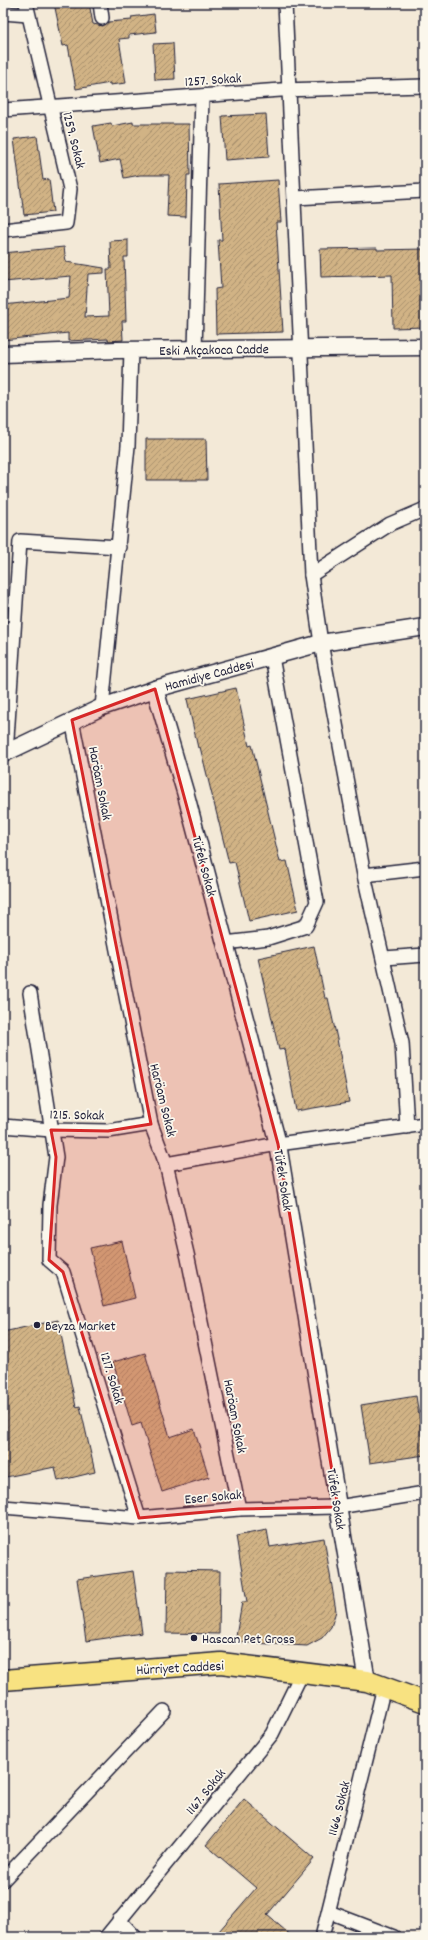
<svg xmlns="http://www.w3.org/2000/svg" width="428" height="1940" viewBox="0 0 428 1940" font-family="Dekko,sans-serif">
	<defs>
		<pattern id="building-hatch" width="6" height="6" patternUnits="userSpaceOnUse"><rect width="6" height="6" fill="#d1b385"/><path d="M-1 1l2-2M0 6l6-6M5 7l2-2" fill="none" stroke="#a9916e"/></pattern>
	</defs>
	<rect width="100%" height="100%" fill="#f3e9d7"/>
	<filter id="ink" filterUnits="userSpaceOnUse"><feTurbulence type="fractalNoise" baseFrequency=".025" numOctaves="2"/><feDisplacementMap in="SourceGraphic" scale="8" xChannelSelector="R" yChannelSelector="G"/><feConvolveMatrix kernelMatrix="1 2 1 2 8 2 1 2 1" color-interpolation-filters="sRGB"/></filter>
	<g filter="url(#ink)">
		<g fill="url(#building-hatch)" stroke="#22223b">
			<polygon points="54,3 89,3 93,24 103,26 108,22 132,20 131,17 154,14 156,32 129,35 129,38 119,39 126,83 110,85 110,83 76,89 68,45 63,46"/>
			<polygon points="173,43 175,79 155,80 153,44"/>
			<polygon points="266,114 269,157 225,160 222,116"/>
			<polygon points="133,122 133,124 189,124 190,175 187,175 186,217 167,216 169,175 140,175 124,178 120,159 100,163 93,126 111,123 112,126"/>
			<polygon points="37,136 43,180 49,179 53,212 24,215 14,139"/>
			<polygon points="278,180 281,222 276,222 283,332 216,334 215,289 221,288 218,240 222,240 219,184"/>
			<polygon points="128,240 128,257 124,257 126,321 122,321 123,340 108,341 108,339 68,341 68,333 3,340 3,305 69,298 71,276 3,282 3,253 64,247 66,262 104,268 104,273 88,274 85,317 109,316 107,269 111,269 110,241"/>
			<polygon points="377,248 377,250 425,249 425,327 393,328 392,275 321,277 320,249"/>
			<polygon points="146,439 206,439 207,480 146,480"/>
			<polygon points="236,688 249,746 252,745 280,862 287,861 298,910 249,921 235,862 229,863 200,747 198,748 187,699"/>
			<polygon points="314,946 325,998 328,998 337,1039 349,1102 296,1111 285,1049 279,1050 258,958"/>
			<polygon points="122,1241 135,1298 104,1306 90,1248"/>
			<polygon points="58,1320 76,1407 80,1406 95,1472 58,1481 55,1467 6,1477 3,1464 3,1332"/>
			<polygon points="145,1353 170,1437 194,1429 209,1477 162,1492 141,1423 132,1426 113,1362"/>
			<polygon points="416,1396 425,1455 370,1463 361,1405"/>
			<polygon points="267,1530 270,1547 324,1538 336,1611 331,1627 322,1638 307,1646 235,1642 242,1602 247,1602 236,1536"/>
			<polygon points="167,1570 220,1571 219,1634 166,1633"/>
			<polygon points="133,1571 142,1633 86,1641 77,1579"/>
			<polygon points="244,1799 314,1859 267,1915 293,1937 226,1937 219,1931 256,1888 206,1845"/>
		</g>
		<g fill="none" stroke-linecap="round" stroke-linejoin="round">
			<defs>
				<g id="minor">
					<polyline points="100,3 102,18"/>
					<polyline points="285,3 311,575 321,643 364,875 402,1043 407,1127"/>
					<polyline points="3,13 28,15"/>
					<polyline points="3,110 281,90 425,86"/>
					<polyline points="295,198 425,191"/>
					<polyline points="3,230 66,223 70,189 26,3"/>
					<polyline points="195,350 202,96"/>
					<polyline points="311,575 390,524 425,509"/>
					<polyline points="102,707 128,446 131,350"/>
					<polyline points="72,720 151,1124 166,1164 188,1258 239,1509"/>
					<polyline points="6,753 20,541 119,547"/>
					<polyline points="364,875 425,868"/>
					<polyline points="225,943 268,938 306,926 317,902 272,657"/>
					<polyline points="384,958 425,955"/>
					<polyline points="30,993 56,1157 50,1205 49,1260 63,1272 139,1518"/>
					<polyline points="3,1126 51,1130 108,1131 151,1124"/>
					<polyline points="166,1164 278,1144 425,1124"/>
					<polyline points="3,1507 139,1518 239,1509 338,1507 425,1493"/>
					<polyline points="3,1880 164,1711"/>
					<polyline points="329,1912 394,1937"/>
					<polyline points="119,1920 135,1937"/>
					<polyline points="106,1937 272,1734 302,1673"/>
					<polyline points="322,1937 384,1687"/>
				</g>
				<g id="tertiary">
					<polyline points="3,354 117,350 425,347"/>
					<polyline points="155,689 186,795 278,1144 367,1681"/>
					<polyline points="3,754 102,707 155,689 321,643 425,627"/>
				</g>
				<polyline id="primary" points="3,1680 221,1663 367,1681 425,1702"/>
			</defs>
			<use href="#minor" stroke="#22223b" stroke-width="16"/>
			<use href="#tertiary" stroke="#22223b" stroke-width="19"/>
			<use href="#primary" stroke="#22223b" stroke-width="23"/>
			<use href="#minor" stroke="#fbf7ec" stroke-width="13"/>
			<use href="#tertiary" stroke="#fbf7ec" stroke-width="16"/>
			<use href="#primary" stroke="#f8e281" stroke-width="20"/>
		</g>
	</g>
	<path fill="#d62828" fill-opacity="0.2" stroke="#d62828" stroke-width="3" stroke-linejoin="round" d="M155,689L278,1144L338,1507L239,1509L139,1518L63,1272L49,1260L56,1157L51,1130L108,1131L151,1124L72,720Z"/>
	<g fill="#22223b" stroke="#fbf7ec" stroke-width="1.5">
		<circle cx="37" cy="1325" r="4"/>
		<circle cx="194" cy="1638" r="4"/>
	</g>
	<g text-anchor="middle" stroke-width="3.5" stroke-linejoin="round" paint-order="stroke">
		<g font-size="14" fill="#22223b" stroke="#fbf7ec">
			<text transform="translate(213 79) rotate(-4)" y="5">1257. Sokak</text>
			<text transform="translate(75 140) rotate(76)" y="5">1259. Sokak</text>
			<text transform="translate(214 349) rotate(-1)" y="5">Eski Akçakoca Cadde</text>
			<text transform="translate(209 674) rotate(-15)" y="5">Hamidiye Caddesi</text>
			<text transform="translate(101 783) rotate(79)" y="5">Haröam Sokak</text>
			<text transform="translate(205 866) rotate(75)" y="5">Tüfek Sokak</text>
			<text transform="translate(164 1100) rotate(76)" y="5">Haröam Sokak</text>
			<text transform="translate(77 1114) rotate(1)" y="5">1215. Sokak</text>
			<text transform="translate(284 1180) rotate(81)" y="5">Tüfek Sokak</text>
			<text transform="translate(113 1378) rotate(73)" y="5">1217. Sokak</text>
			<text transform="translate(236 1416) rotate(79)" y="5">Haröam Sokak</text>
			<text transform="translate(213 1496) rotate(-5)" y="5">Eser Sokak</text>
			<text transform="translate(337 1499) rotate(81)" y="5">Tüfek Sokak</text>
			<text transform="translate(180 1667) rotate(-3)" y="5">Hürriyet Caddesi</text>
			<text transform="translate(205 1791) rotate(-51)" y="5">1167. Sokak</text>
			<text transform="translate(338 1808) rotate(-76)" y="5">1166. Sokak</text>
		</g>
		<g font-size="14" fill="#22223b" stroke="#fbf7ec" text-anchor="start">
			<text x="45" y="1330">Beyza Market</text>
			<text x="202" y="1643">Hascan Pet Gross</text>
		</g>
	</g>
	<rect width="428" height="1940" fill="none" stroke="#fbf7ec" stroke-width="16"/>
	<rect x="8" y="8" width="412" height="1924" fill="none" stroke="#22223b" stroke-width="1.5" filter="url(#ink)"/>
</svg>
